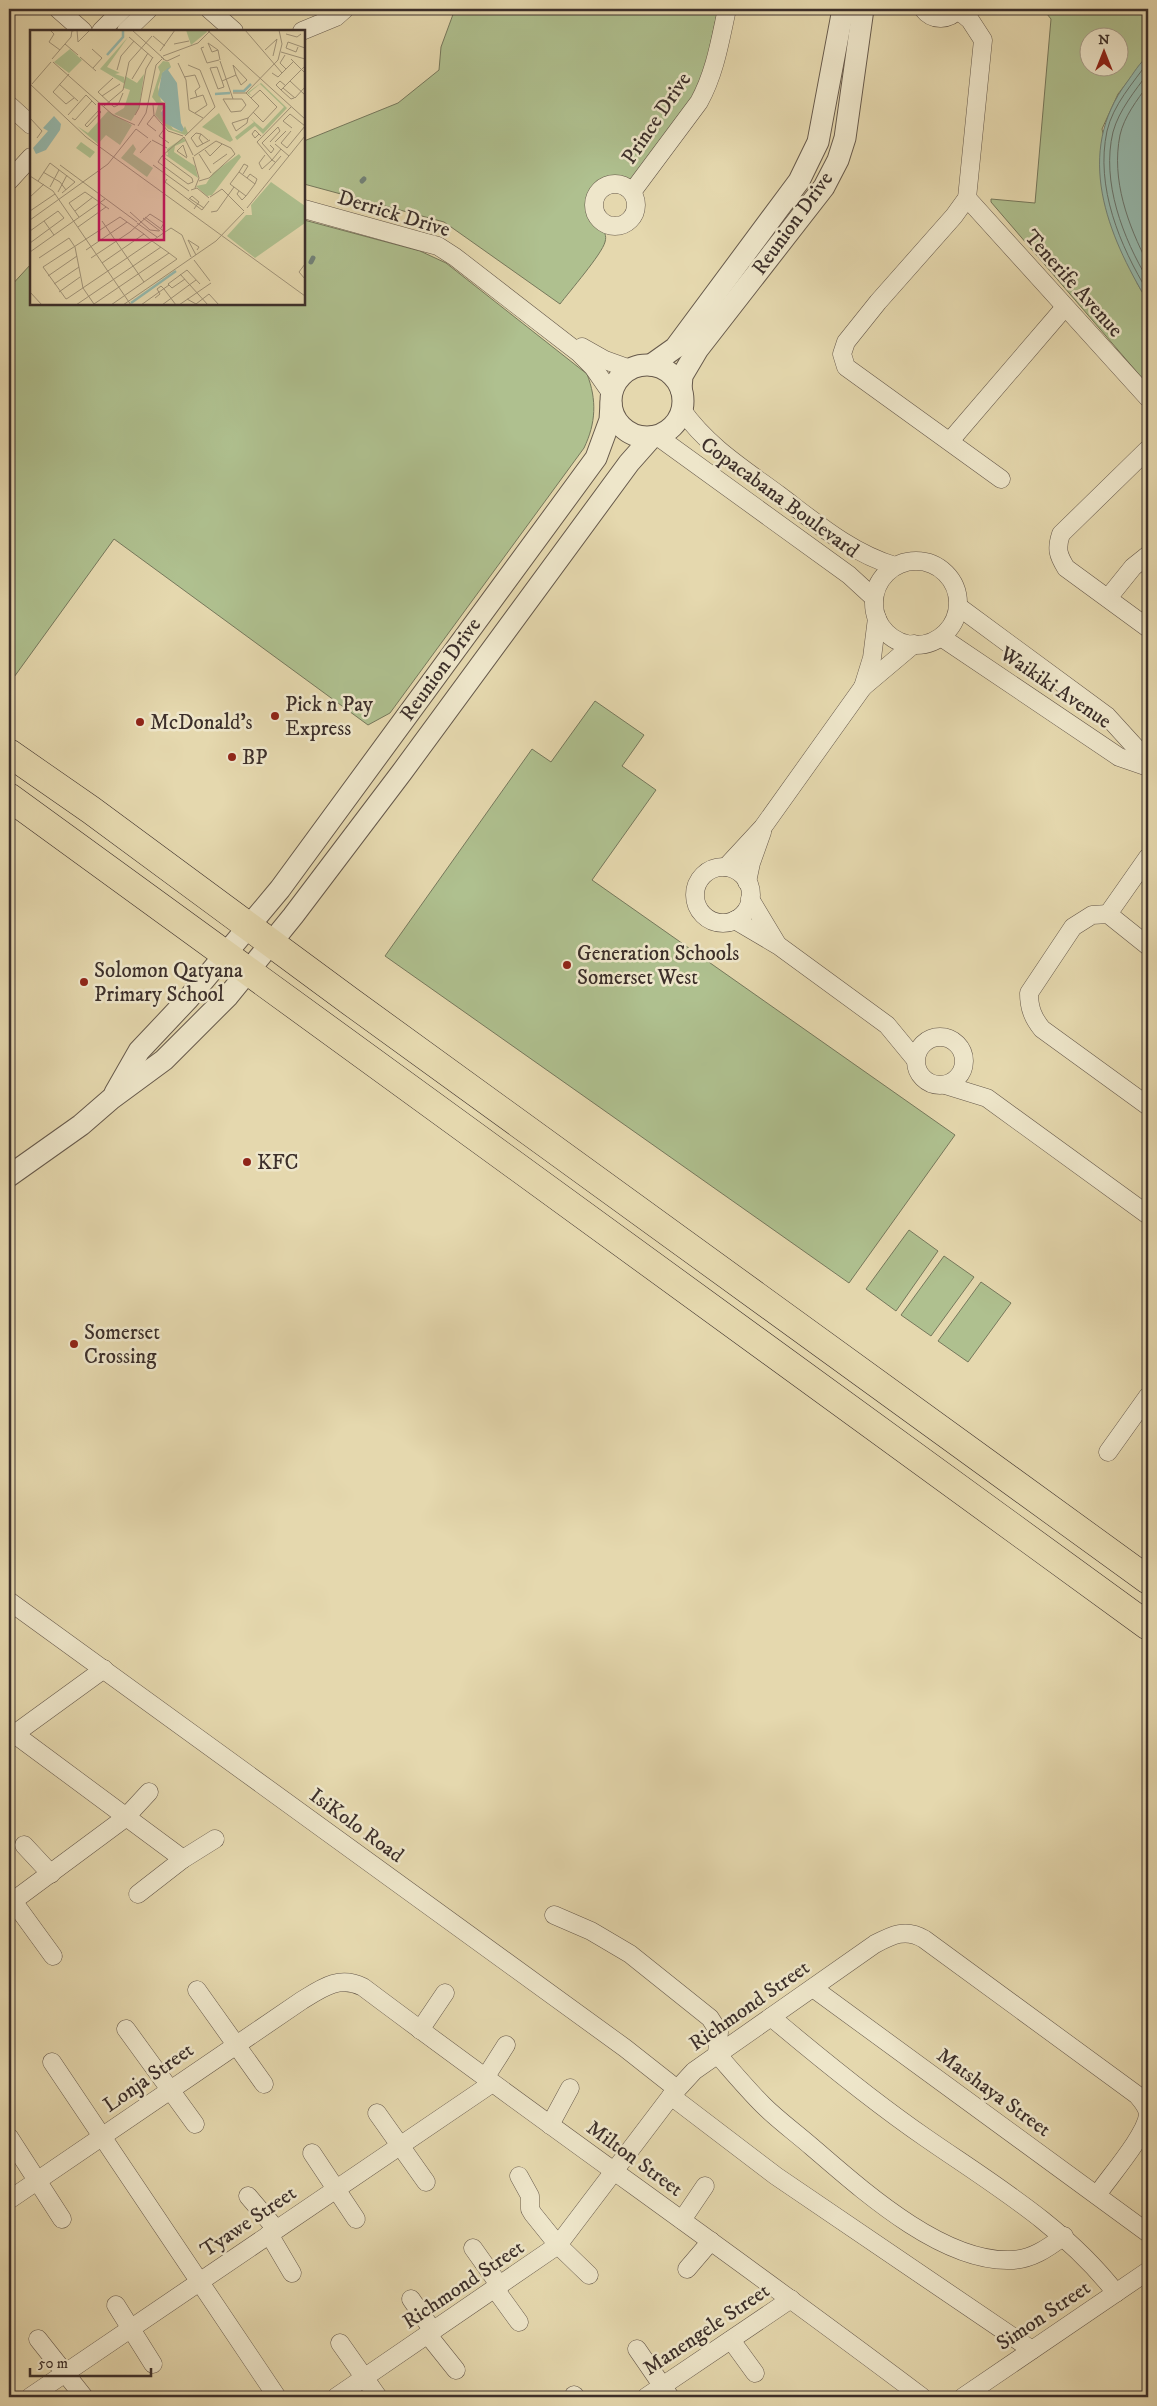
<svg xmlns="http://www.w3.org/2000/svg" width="1157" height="2406" viewBox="0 0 1157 2406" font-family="'IM FELL DW Pica',serif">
	<rect width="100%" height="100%" fill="#e5d8ae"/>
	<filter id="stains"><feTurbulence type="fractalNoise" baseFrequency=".004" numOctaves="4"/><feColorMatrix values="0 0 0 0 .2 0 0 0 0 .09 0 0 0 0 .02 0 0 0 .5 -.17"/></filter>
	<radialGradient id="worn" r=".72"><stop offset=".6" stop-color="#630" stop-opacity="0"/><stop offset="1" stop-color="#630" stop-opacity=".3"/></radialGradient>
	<g fill="#afc08f" stroke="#76785c" fill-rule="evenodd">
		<path d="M455,9H718L706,65L693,97L631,181C609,172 583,187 591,213C594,224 609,229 605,242C602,254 569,292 560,304L444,222L304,184V141L398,103L439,70L441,47Z"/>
		<path d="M1043,9H1148V56L1118,94L1102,129L1137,283L1148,302V385L991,202V199L1035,203L1051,19ZM1090,38H1120V68H1090Z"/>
		<path d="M304,220L420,251L446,263L587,374C597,400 596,423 584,448L390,713L368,725L114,539L9,684V288L31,264V304H304Z"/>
		<polygon points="595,701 644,735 622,766 656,790 592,880 955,1135 849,1283 385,956 532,749 551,762"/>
		<polygon points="909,1230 938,1251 896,1311 866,1289"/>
		<polygon points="944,1256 974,1277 931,1336 901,1315"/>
		<polygon points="981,1282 1011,1303 968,1362 938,1341"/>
	</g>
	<path fill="#96b9ad" stroke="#728279" d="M1148,56V302C1107,234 1074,153 1127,82C1133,74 1140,62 1148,56Z"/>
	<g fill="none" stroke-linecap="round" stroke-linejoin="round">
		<g stroke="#69746c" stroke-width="1">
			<path d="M1148,62C1133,83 1113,105 1107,131C1095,187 1120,246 1148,292"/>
			<path d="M1148,73C1135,91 1119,110 1113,132C1101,182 1123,238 1148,280"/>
			<path d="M1148,85C1137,100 1124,117 1120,135C1111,180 1128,225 1148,264"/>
		</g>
		<g stroke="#728279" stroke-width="5">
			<polyline points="362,181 364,179"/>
			<polyline points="311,262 313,258"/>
		</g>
		<defs>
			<g id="minor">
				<polyline points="58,9 83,31"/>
				<polyline points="209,9 234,31"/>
				<path d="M923,9C933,22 949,20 959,9"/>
				<polyline points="958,10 970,20 983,40 967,198 954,216 878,302 846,342 842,354 846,367 1001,479"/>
				<polyline points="101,31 123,9"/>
				<polyline points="126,31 149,9"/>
				<polyline points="302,31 336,17 345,9"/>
				<polyline points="9,105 31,125"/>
				<polyline points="9,181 31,157"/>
				<circle cx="615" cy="205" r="21"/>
				<path d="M632,192L699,102C715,73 720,41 727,9"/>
				<polyline points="967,198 1148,398"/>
				<polyline points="304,209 423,242 438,246 455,257 579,353 593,367 611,393"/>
				<polyline points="582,347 605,360 630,369"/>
				<path d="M682,410C707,446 744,469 779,495C815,522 851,553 895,566"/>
				<polyline points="657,436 849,575 874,598"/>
				<polyline points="950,441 1065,307"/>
				<path d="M1148,449L1061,534C1056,549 1058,555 1066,568L1148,628"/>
				<circle cx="916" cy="603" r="42"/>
				<polyline points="1108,598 1133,567 1148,555"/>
				<polyline points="959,607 1107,716 1148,761"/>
				<polyline points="941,637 1119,757 1148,767"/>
				<polyline points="863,687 914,644"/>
				<polyline points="726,867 763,827 863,687 872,658 877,618"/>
				<circle cx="723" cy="895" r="28"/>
				<polyline points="747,882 751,863 762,832"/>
				<polyline points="750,899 777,944"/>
				<polyline points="1108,914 1148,857"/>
				<polyline points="735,920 779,946 887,1025 915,1059"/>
				<path d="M1148,946L1108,914L1092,915L1073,927L1029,993C1029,1008 1033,1018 1042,1029L1148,1106"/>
				<circle cx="940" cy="1061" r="24"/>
				<polyline points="945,1085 987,1098 1148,1215"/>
				<polyline points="1108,1452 1148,1396"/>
				<polyline points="9,1601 625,2048 677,2089"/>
				<polyline points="9,1730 183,1859"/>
				<polyline points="9,1738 104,1669"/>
				<polyline points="24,1845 51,1874"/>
				<polyline points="138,1894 183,1859 215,1839"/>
				<polyline points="13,1901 53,1956"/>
				<polyline points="9,1904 125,1818 149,1792"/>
				<path d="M554,1915L591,1931L630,1954L710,2018L719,2032L717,2054C732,2071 747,2089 763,2105C778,2120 796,2133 812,2147C861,2189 941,2262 1010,2260C1031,2260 1048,2248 1064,2236"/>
				<polyline points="813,1988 1148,2233"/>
				<polyline points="197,1990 264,2084"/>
				<path d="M771,2017C821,2059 872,2101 926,2138C994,2185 1065,2227 1116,2293"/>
				<polyline points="126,2029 195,2124"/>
				<polyline points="420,2030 445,1993"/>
				<polyline points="52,2062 277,2397"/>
				<polyline points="485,2078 506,2045"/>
				<polyline points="671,2096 776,2176 1032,2350"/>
				<polyline points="377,2113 426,2182"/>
				<polyline points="550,2125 570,2088"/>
				<polyline points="9,2137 62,2219"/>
				<polyline points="312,2153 356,2219"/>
				<polyline points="519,2176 530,2196 530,2209 533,2214 558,2245 589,2275"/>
				<polyline points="248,2196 276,2229"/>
				<path d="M9,2200L301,2001C322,1988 339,1975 363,1987C548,2126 738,2258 922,2397"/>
				<polyline points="682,2220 705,2186"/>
				<polyline points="269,2234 292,2273"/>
				<polyline points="473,2248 500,2286"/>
				<polyline points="687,2269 711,2241"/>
				<polyline points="495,2289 519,2322"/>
				<polyline points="411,2299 433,2331"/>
				<polyline points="116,2305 153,2364"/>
				<polyline points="428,2335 456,2370"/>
				<polyline points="38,2339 84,2397"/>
				<polyline points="731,2340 755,2373"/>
				<polyline points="340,2343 378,2397"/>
				<polyline points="637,2349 670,2397"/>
				<polyline points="574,2395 576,2397"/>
				<polyline points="30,2397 491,2084"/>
				<path d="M336,2397L558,2245L671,2096L694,2071L875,1944C892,1935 906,1928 924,1939L1137,2095C1142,2101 1148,2107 1148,2115C1146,2135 1110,2176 1097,2195"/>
				<polyline points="646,2397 791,2299"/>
				<polyline points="963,2397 1148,2271"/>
			</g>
			<g id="tertiary">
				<polyline points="651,365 675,348 799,181 818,142 843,9"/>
				<circle cx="647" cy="401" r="36"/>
				<polyline points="681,389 682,376 698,349 824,187 838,160 845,138 863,9"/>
				<polyline points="115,1093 139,1051 188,999 280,889 596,458 610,420 611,403"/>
				<polyline points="9,1176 81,1125 111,1099 164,1060 228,996 293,916 402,772 629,463 652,437"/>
			</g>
			<g id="trunk">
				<polyline points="9,753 91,810 351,1002 1148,1580"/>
				<polyline points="9,797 1148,1626"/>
			</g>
		</defs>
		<use href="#minor" stroke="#66594b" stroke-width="19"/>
		<use href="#tertiary" stroke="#66594b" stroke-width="23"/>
		<use href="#trunk" stroke="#3c2f2a" stroke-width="29"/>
		<use href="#minor" stroke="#eee6ca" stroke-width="18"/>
		<use href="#tertiary" stroke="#eee6ca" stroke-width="21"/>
		<use href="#trunk" stroke="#e5d8ae" stroke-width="28"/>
	</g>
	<g fill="#8f2418" stroke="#eee6ca" stroke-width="2">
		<circle cx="275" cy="716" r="5"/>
		<circle cx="140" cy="722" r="5"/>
		<circle cx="232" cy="757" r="5"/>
		<circle cx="567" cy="965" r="5"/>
		<circle cx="84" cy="982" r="5"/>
		<circle cx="247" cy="1162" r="5"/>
		<circle cx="74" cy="1344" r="5"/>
	</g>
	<g text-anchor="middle" stroke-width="5" stroke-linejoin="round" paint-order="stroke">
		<g font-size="21" fill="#3c2f2a" stroke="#eee6ca">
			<text transform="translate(656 118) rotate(-56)" y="7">Prince Drive</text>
			<text transform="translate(394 213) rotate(17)" y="7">Derrick Drive</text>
			<text transform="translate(792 223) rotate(-54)" y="7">Reunion Drive</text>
			<text transform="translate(1074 283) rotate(48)" y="7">Tenerife Avenue</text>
			<text transform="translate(780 497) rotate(36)" y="7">Copacabana Boulevard</text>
			<text transform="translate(440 669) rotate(-54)" y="7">Reunion Drive</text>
			<text transform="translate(1056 687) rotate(34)" y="7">Waikiki Avenue</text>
			<text transform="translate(357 1825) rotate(36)" y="7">IsiKolo Road</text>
			<text transform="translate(749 2005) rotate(-35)" y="7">Richmond Street</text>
			<text transform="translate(148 2077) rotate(-35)" y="7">Lonja Street</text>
			<text transform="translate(994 2092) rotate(36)" y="7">Matshaya Street</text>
			<text transform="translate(635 2158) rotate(36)" y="7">Milton Street</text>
			<text transform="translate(248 2221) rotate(-34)" y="7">Tyawe Street</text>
			<text transform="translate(463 2284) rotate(-34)" y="7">Richmond Street</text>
			<text transform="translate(1043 2315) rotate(-34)" y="7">Simon Street</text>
			<text transform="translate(706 2329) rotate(-34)" y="7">Manengele Street</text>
		</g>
		<g font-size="21" fill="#3c2f2a" stroke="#eee6ca" text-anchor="start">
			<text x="285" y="711">Pick n Pay<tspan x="285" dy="24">Express</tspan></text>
			<text x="150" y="729">McDonald's</text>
			<text x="242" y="764">BP</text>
			<text x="577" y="960">Generation Schools<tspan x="577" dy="24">Somerset West</tspan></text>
			<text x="94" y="977">Solomon Qatyana<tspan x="94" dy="24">Primary School</tspan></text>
			<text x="257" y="1169">KFC</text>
			<text x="84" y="1339">Somerset<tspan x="84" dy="24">Crossing</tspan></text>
		</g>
	</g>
	<g transform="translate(30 30)">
		<rect width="275" height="275" fill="#e5d8ae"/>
		<path d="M156,0H176L177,2L161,15ZM98,7L77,37L90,43L85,44L94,47L95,54L70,39ZM40,19L52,30L39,43L24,32ZM133,31L139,32L141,37L133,42L128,57L131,71L136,74L131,81L143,99L152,102L155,96L158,103L155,105L138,99L125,85L128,75L122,67L130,42L128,37ZM114,44L109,78L103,88L101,91L84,84L94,78L100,60L94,58L95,46L107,53ZM231,53L257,78L233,104L225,96L207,110L205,107L224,92L220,88L233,99L254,77L230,54L219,63L222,66L217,63ZM78,81L102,95L90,115L76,105L68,114L47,96L58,103ZM189,83L203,110L200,112L172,97ZM153,108L156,111L145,116L144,122L165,136L168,148L134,124L138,125L137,119ZM51,112L65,122L60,128L46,118ZM103,114L106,119L103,124L123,138L117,147L91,128ZM209,124L211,127L182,165L177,166L166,156L176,154L183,143ZM241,152L275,176V193L225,228L197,206L216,185H222L221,175Z" fill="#afc08f"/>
		<path d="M141,37L138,40L147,53L151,93L154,99L152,102L135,93L131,83L136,74L128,65L132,43L138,38ZM24,86L31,94L30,100L16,120L6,124L3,118L18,101L13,98Z" fill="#96b9ad"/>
		<path fill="none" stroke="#96b9ad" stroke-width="2.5" d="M77,25L93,7V0M203,61H214L221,54M185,64L200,63M101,273L146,241"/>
		<path fill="none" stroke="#a19479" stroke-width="1" d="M102,0L134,29L131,27M177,0L275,89M215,0L252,43M21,1L24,4L19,12L30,20M42,1L47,0L48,12L60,0M256,4L267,7L271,4M123,6L135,16M99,7L123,28M35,14L48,25M144,14L159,11M174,17L171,18L177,33L189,30M268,17L266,22L256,18L258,12L275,18M62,19L72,28L63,38M188,20L178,13L182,22L188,20L190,30M235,20L247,9L243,26M130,21L145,0M251,22L275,29M255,25L250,33L256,39M133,26L168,13L180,1M50,27L66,41M22,29L41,7L42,0M133,29L137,31L150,25M261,29L275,43M190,31L203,69H212L216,75L211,81L201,82L193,69H203M23,32L83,85L105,95M148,33L156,50L159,80L173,88M87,40L91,26L104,11M242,43L248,47L263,32M39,44L23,62L36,74L44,68M154,47L165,45L170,57L165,61L167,67M83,48L68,62L84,77L88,75L93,63M102,49L118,23M192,51L187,37L180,38L188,59L194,57L192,51L206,45L203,35L217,50L211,55L206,45M260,51L275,65M0,54L56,107L275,266M2,54L21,32M29,54L48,71M253,58L265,68L275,57M251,60L246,55L250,51L256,56M203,63H216L248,30L252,14L249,0M216,63L229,76L218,88L202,93L206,101L217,93L218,88M72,66L90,54M221,68L230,60L247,77L233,92L223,82M264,68L261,69L251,60L275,36M160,69L173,65L177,75L165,83M123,75L124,85L117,94L126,101M74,76L93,60L99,32L122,6M69,80L71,82L57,97L55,95ZM38,85L56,65L66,75M105,85L109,78L116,39L123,27M124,85L138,101L153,106M0,88L12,101L7,108M42,88L45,90L62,71M108,96L116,83L126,35L132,29M135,98L129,106L139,113M106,99L118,108M261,101L251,113L257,118L275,96L260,84L253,91L262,98M171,104L166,103L161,108L167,117L180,110M229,104L225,108L222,104L225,100L231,106M155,106L185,77L170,40L158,35M154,107L163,125M122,110L137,118M240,112L250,101L248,97L232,113L241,123L244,119L240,115M245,112L256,101M173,114L169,108L171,104L178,110M245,114L259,126M251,119L242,130L227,112L261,77M175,120L180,126L192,114M110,123L121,111M169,124L181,143M235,125L229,133L232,139L242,130L245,132M132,126L162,148L163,152L158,154L128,132ZM132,126L154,107M164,126L186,111L201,118L205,124L179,148L169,151M163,127L169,148L165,158M157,128L147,121L153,115L157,127M183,134L197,124M30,135L107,192M123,135L159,161M239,140L251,126M13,142L30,152L36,160M209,142L225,154L216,166L200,154ZM209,142L214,134L218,136L213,144M0,146L23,161L101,275M217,148L220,144L227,149L225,154M137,149L135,152L172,180L179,171M8,151L20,133L45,152L32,163M20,157L29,140M161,160L167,158L179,168M209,161L207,164L212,170L216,166M28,162L37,145M0,167L14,154M180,167L192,159L214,181M159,168L174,178M158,170L162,166L169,172L164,179M217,178L275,106M0,181L25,164M45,181L63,167M100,182L120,200L129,201M181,182L187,181L204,157M49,187L39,173L55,162L79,179M115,187L135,202M113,188L130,201M0,190L78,134L106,99M14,191L24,205M72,191L114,252M107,193L127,207M48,197L76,177M0,201L28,181L34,188L0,213M56,220L97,192M0,222L75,169M166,225L158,210L169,217L167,220M9,228L39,208L45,217L53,258L64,274M61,228L100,202L120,184L134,193L131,198M164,230L180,251M72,233L114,204M275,234L269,242L275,249M150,244L178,275M18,246L47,226M155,249L142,258L138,254L157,240L170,254M24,254L49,237M134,259L146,275M0,262L12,275M29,262L50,247M125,268L130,264L127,259L131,256L134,259M157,269L166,274L179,264L189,275M64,274L139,223M46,275L131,217M81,275L147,229L139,223L122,211L114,204L97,192L90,187L13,237L36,269L38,268L97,228L116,215L122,211L135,202L141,198L152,205L161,227M93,275L186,211L214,182M111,275L139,255M132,275L166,250M149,275L181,253"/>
		<path fill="#c2185b" fill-opacity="0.15" stroke="#c2185b" stroke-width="2.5" d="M69,74H134V210H69Z"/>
		<rect width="275" height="275" fill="none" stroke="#3c2f2a" stroke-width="2.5"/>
	</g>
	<rect width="1157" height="2406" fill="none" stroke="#e5d8ae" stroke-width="30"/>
	<rect x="10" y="10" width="1137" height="2386" fill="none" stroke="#3c2f2a" stroke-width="2.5"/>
	<rect x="15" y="15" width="1127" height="2376" fill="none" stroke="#3c2f2a"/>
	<g transform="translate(1104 52)"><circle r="24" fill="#eee6ca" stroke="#a79d8a"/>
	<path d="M0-4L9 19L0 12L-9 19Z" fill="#8f2418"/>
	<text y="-8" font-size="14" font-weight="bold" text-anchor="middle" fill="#3c2f2a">N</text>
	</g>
	<path d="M30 2368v8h121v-8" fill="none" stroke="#3c2f2a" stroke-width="2.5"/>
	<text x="38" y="2368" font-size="15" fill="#3c2f2a" stroke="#eee6ca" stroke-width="4" paint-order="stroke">50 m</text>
	<rect width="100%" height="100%" filter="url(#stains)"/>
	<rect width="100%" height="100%" fill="url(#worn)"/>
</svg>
